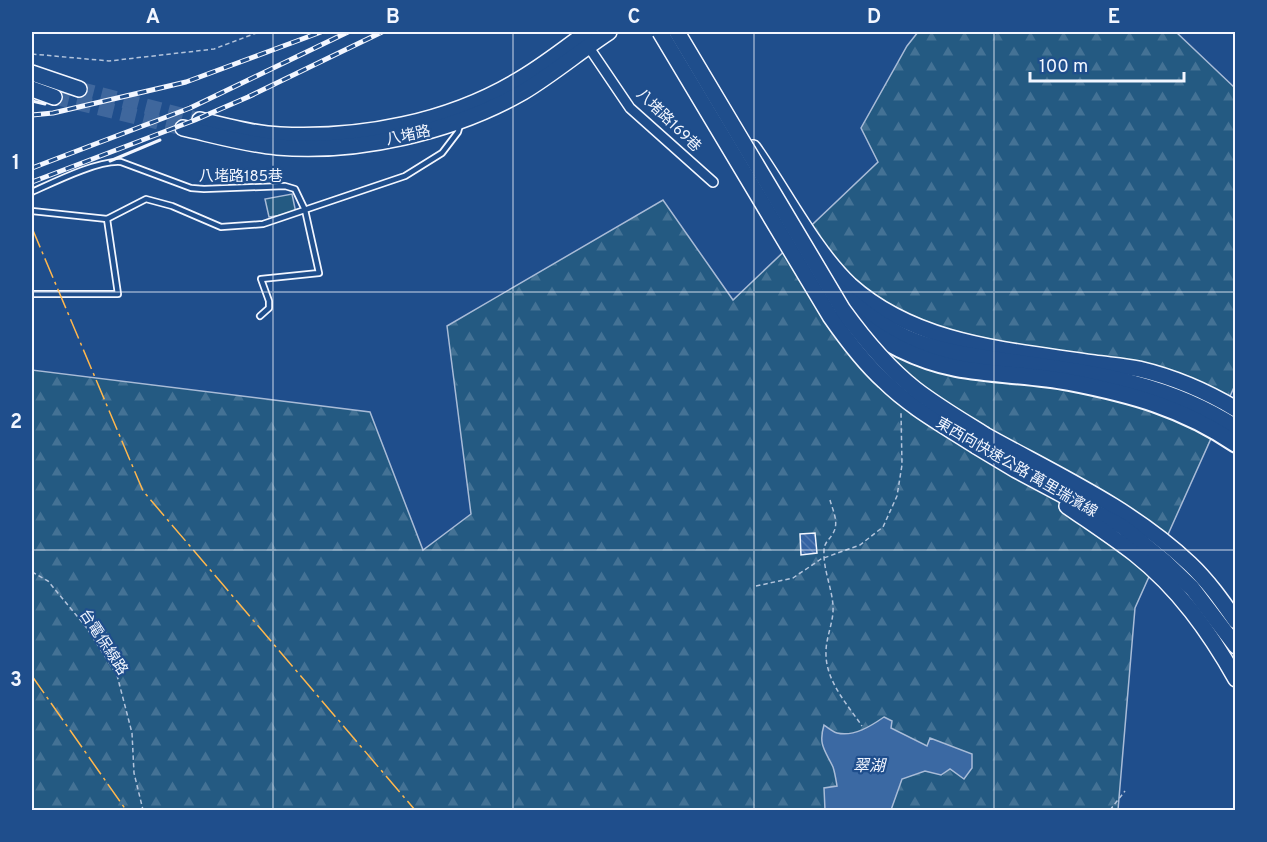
<svg xmlns="http://www.w3.org/2000/svg" width="1267" height="842" viewBox="0 0 1267 842" font-family="Overpass,'Noto Sans TC',sans-serif">
	<defs>
		<pattern id="forest-firs" width="22" height="20" patternUnits="userSpaceOnUse" patternTransform="scale(1.5)"><rect width="22" height="20" fill="#245a82"/><path d="M5 1l3.5 6h-7zM16 11l3.5 6h-7z" fill="#447295"/></pattern>
		<pattern id="building-back-hatch" width="6" height="6" patternUnits="userSpaceOnUse" patternTransform="scale(1.5)"><rect width="6" height="6" fill="#3563a3"/><path d="M-1 5l2 2M0 0l6 6M5-1l2 2" fill="none" stroke="#537ab1"/></pattern>
	</defs>
	<rect width="100%" height="100%" fill="#1f4e8c"/>
	<polygon fill="url(#forest-firs)" stroke="#a8bbd7" stroke-width="1.5" points="918,32 1176,32 1235,88 1235,385 1135,608 1118,810 32,810 32,370 370,412 423,550 471,514 447,326 663,200 733,300 878,162 861,128 907,46"/>
	<polygon fill="#245a82" stroke="#a8bbd7" stroke-width="1.5" points="292,194 296,213 269,217 265,199"/>
	<path fill="#3b69a3" stroke="#a8bbd7" stroke-width="1.5" d="M884,717L892,721L891,728L927,746L930,738L972,754V768L964,779L950,769L941,775L925,771L902,779L891,810H825L824,788L837,786C836,780 835,773 833,767C825,750 818,745 824,725C828,728 833,732 837,733C854,737 871,726 884,717Z"/>
	<polygon fill="url(#building-back-hatch)" stroke="#f2f6ff" stroke-width="1.5" points="815,533 817,553 801,555 800,534"/>
	<g fill="none" stroke-linecap="round" stroke-linejoin="round">
		<g stroke="#3f679d" stroke-width="15" stroke-dasharray="15 8" stroke-linecap="butt">
			<polyline points="79,89 200,120"/>
			<polyline points="54,97 183,128"/>
		</g>
		<defs>
			<g id="service">
				<path d="M32,192C54,182 98,160 121,162L191,188L204,189L285,186L295,189L305,210L319,273L261,279L269,301V308L260,316"/>
				<polyline points="32,211 107,219 146,199 172,206 221,227 263,224 405,176 442,153 458,132 460,125"/>
				<polyline points="32,294 118,294 107,219"/>
			</g>
			<polyline id="minor" points="588,46 630,108 713,182"/>
			<g id="primary">
				<polyline points="32,73 79,89"/>
				<polyline points="32,89 54,97"/>
				<path d="M200,120C226,126 253,134 280,135C361,139 448,122 517,81C542,67 565,48 588,32"/>
				<path d="M183,128C214,135 245,144 277,147C357,154 453,132 523,92C553,74 580,51 609,32"/>
			</g>
			<g id="trunk">
				<path d="M753,148C783,190 813,250 850,285C917,345 1009,350 1094,363C1108,365 1124,366 1139,369C1173,377 1206,391 1236,409"/>
				<path d="M985,435C1055,474 1131,508 1190,564C1208,581 1222,601 1236,621"/>
				<polyline points="976,446 1016,470 1123,527 1164,561 1192,588 1236,646"/>
				<path d="M1067,506C1090,522 1113,537 1135,554C1178,588 1209,631 1236,679"/>
			</g>
			<g id="motorway">
				<path d="M826,281C854,305 882,329 916,342C949,354 985,358 1019,363C1096,374 1169,384 1236,428"/>
				<path d="M850,316C880,341 917,360 956,368C993,375 1032,375 1069,382C1131,394 1183,408 1236,444"/>
			</g>
		</defs>
		<use href="#service" stroke="#f2f6ff" stroke-width="8"/>
		<use href="#minor" stroke="#f2f6ff" stroke-width="12"/>
		<use href="#primary" stroke="#f2f6ff" stroke-width="18"/>
		<use href="#trunk" stroke="#f2f6ff" stroke-width="18"/>
		<use href="#motorway" stroke="#f2f6ff" stroke-width="20"/>
		<g stroke="#b3c4dc" stroke-width="1.5" stroke-dasharray="4.5 3" stroke-linecap="butt">
			<polyline points="32,54 109,61 214,49 259,32"/>
			<path d="M830,500C833,511 840,524 832,535C828,541 824,543 824,551C823,569 832,588 833,606C834,622 826,636 826,652C825,680 847,704 862,726"/>
			<polyline points="32,572 48,581 86,627 117,675 132,733 134,773 143,810"/>
			<polyline points="756,586 793,578 821,559 860,545 883,527 897,496 902,465 901,413"/>
			<polyline points="1110,810 1125,791"/>
		</g>
		<use href="#service" stroke="#1f4e8c" stroke-width="4.5"/>
		<use href="#minor" stroke="#1f4e8c" stroke-width="9"/>
		<use href="#primary" stroke="#1f4e8c" stroke-width="15"/>
		<use href="#trunk" stroke="#1f4e8c" stroke-width="15"/>
		<use href="#motorway" stroke="#1f4e8c" stroke-width="16"/>
		<defs>
			<g id="rail">
				<polyline points="32,115 53,113 186,82 321,32"/>
				<polyline points="32,168 190,108 348,32"/>
				<polyline points="32,182 195,120 248,97 382,32"/>
			</g>
		</defs>
		<use href="#rail" stroke="#f2f6ff" stroke-width="5"/>
		<use href="#rail" stroke="#1f4e8c" stroke-width="3" stroke-dasharray="9" stroke-linecap="butt"/>
		<defs>
			<g id="trunk-bridge">
				<path d="M660,32L830,316C846,339 863,362 884,381C910,407 945,426 976,446"/>
				<path d="M677,32L843,310C864,339 887,367 915,389C937,406 961,420 985,435"/>
			</g>
		</defs>
		<use href="#trunk-bridge" stroke="#f2f6ff" stroke-width="18" stroke-linecap="butt"/>
		<use href="#trunk-bridge" stroke="#1f4e8c" stroke-width="15"/>
		<g stroke="#f2f6ff" stroke-width="3">
			<polyline points="32,101 45,104"/>
			<polyline points="110,161 160,140"/>
		</g>
		<g stroke="#ffb74d" stroke-width="1.5" stroke-dasharray="21 4.5 3 4.5" stroke-linecap="butt">
			<polyline points="32,228 143,491 415,810"/>
			<polyline points="32,676 126,810"/>
		</g>
	</g>
	<path fill="none" stroke="#f2f6ff" stroke-width="1.5" stroke-opacity="0.55" d="M273,32V810M513,32V810M754,32V810M994,32V810M32,292H1236M32,550H1236"/>
	<g text-anchor="middle" stroke-width="4.5" stroke-linejoin="round" paint-order="stroke">
		<g font-size="15" fill="#f2f6ff" stroke="#1f4e8c">
			<text transform="translate(669 120) rotate(44)" y="5">八堵路169巷</text>
			<text transform="translate(408 135) rotate(-12)" y="5">八堵路</text>
			<text x="241" y="181">八堵路185巷</text>
			<text transform="translate(1017 467) rotate(30)" y="5">東西向快速公路 萬里瑞濱線</text>
			<text transform="translate(104 642) rotate(57)" y="5">台電保線路</text>
		</g>
		<g font-size="16" font-style="italic" fill="#f2f6ff" stroke="#1f4e8c">
			<text x="869" y="771">翠湖</text>
		</g>
	</g>
	<rect width="1267" height="842" fill="none" stroke="#1f4e8c" stroke-width="66"/>
	<path d="M1030 72v9h154v-9" fill="none" stroke="#f2f6ff" stroke-width="3"/>
	<text x="1039" y="72" font-size="18" fill="#f2f6ff" stroke="#1f4e8c" stroke-width="4.5" paint-order="stroke">100 m</text>
	<rect x="33" y="33" width="1201" height="776" fill="none" stroke="#f2f6ff" stroke-width="2"/>
	<g font-size="20" text-anchor="middle" font-weight="bold" fill="#f2f6ff">
		<text x="153" y="23">A</text>
		<text x="393" y="23">B</text>
		<text x="634" y="23">C</text>
		<text x="874" y="23">D</text>
		<text x="1114" y="23">E</text>
		<text x="16" y="169">1</text>
		<text x="16" y="428">2</text>
		<text x="16" y="686">3</text>
	</g>
</svg>
